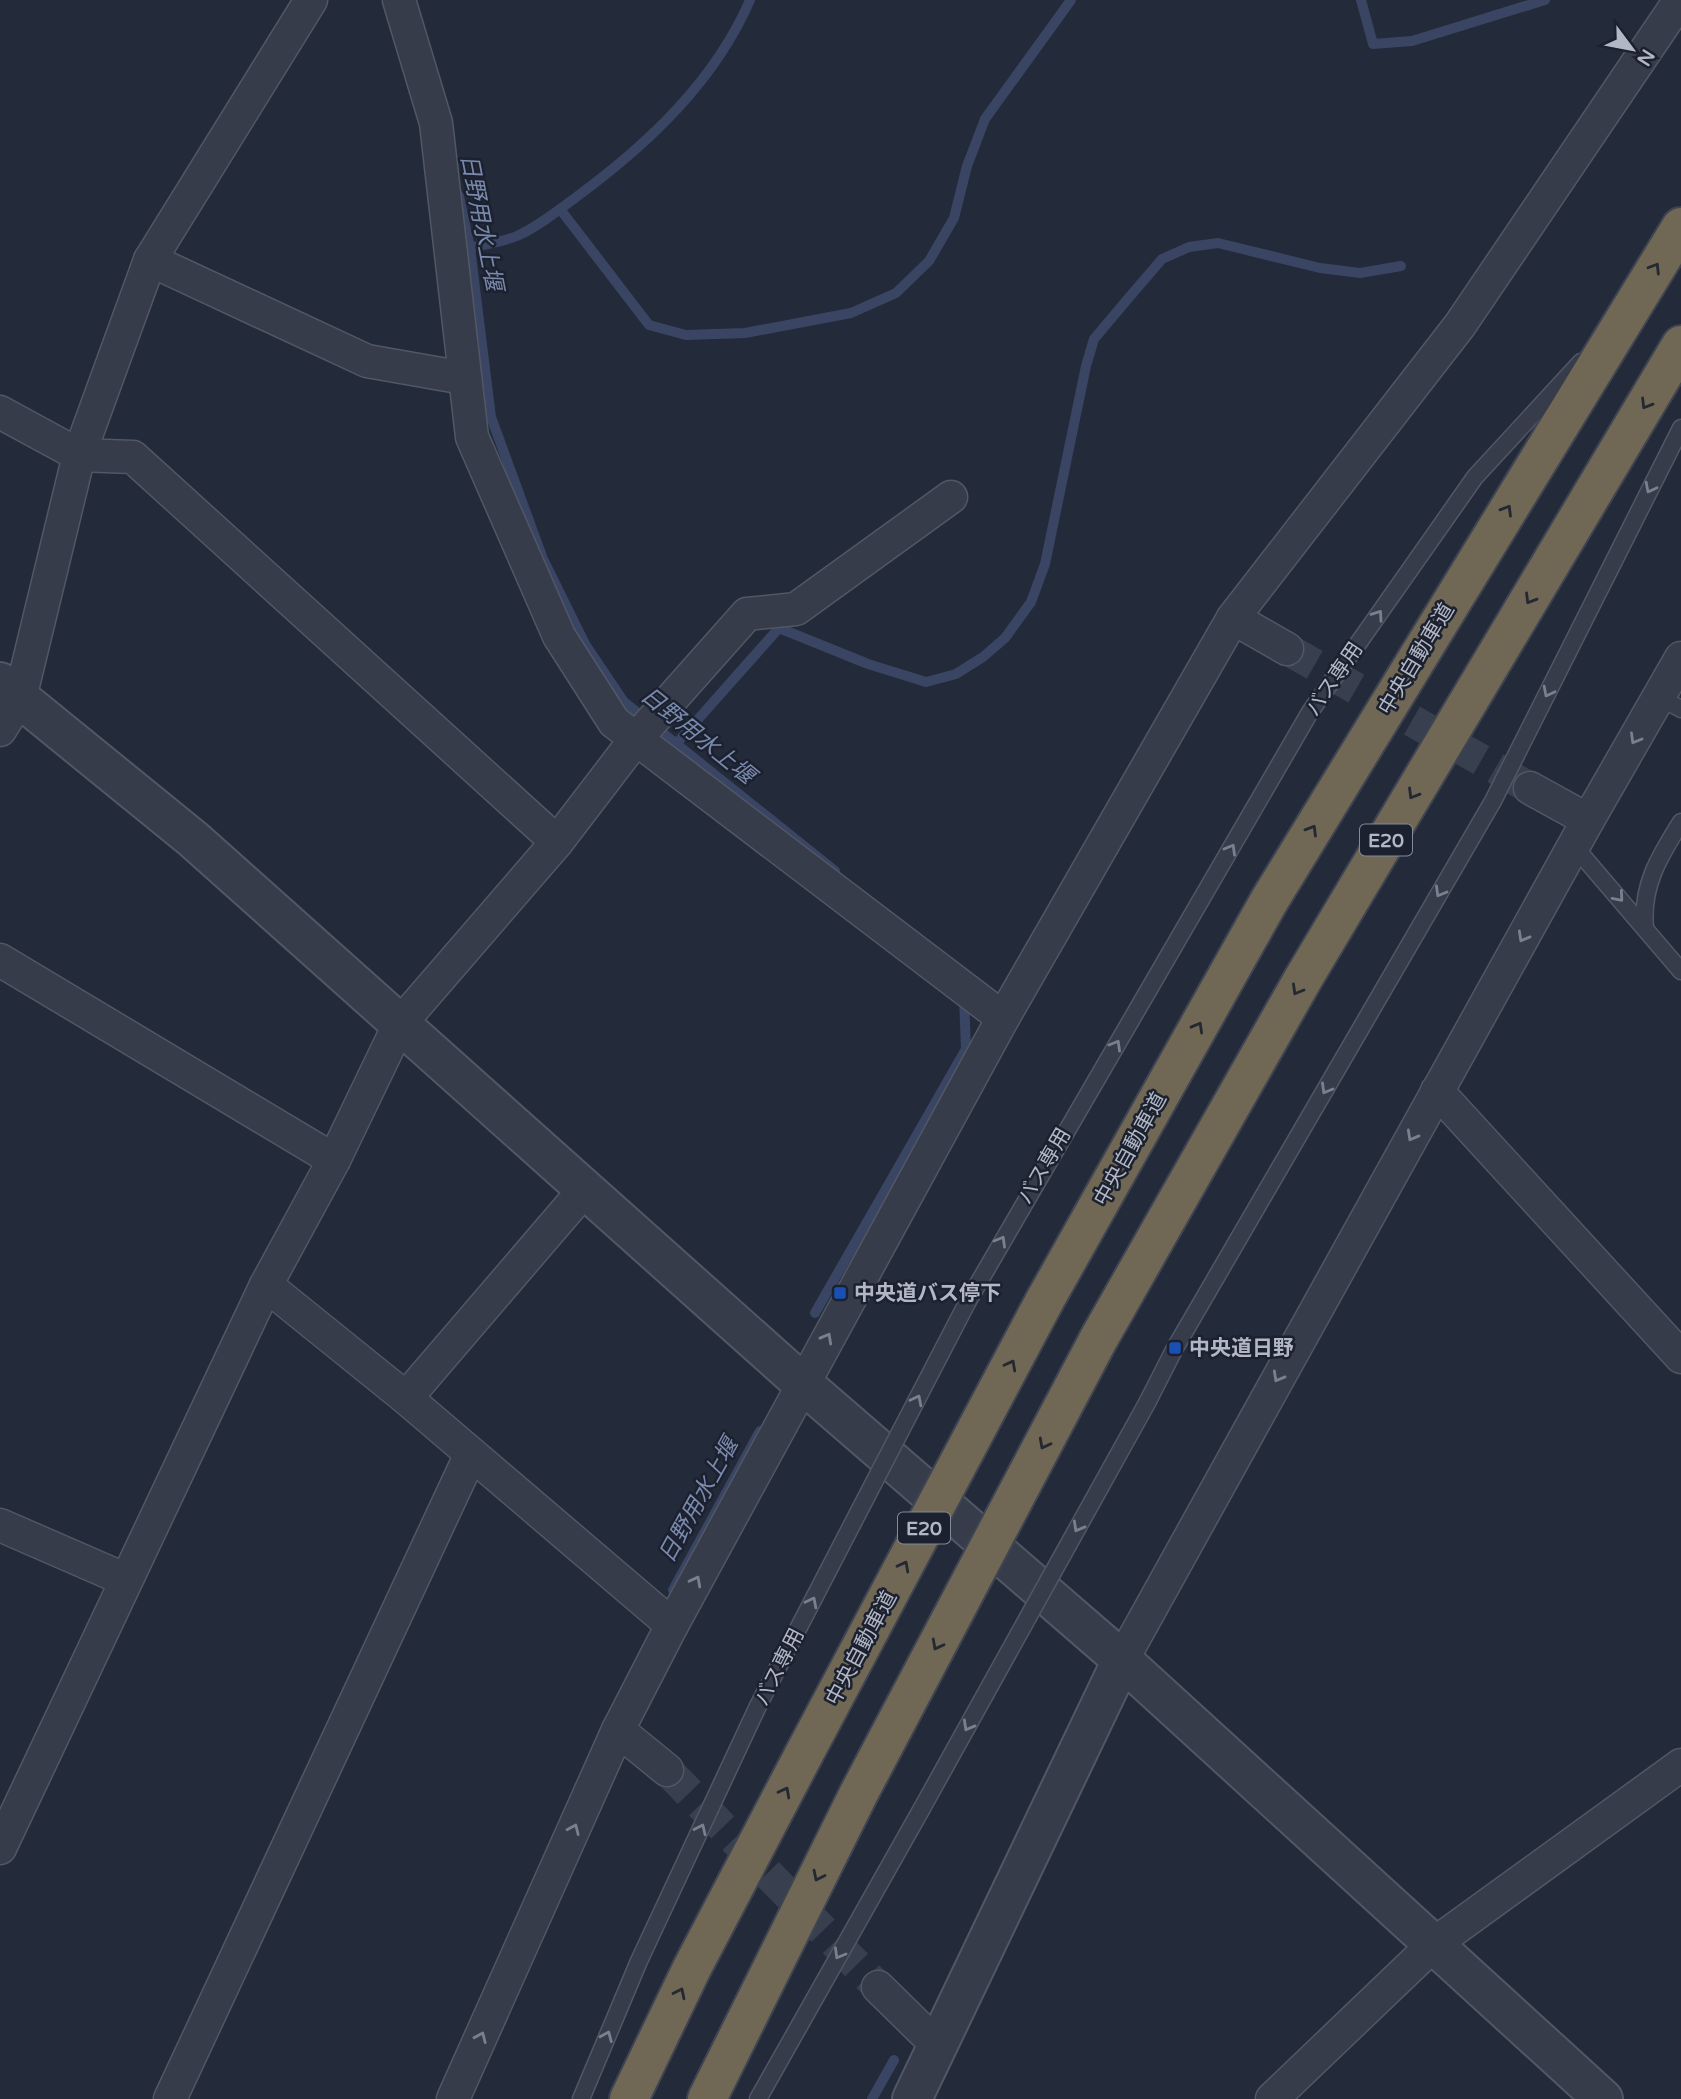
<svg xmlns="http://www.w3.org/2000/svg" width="1681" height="2099" viewBox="0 0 1681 2099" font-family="'Varela Round','Noto Sans JP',sans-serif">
	<rect width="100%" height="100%" fill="#232a3a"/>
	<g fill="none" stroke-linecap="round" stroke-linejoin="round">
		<g stroke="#394563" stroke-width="10">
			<polyline points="1361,0 1373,44 1412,41 1545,0"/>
			<polyline points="459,196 470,248 491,417 543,559 585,644 624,702 835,871"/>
			<polyline points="560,209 649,325 686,335 745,333 851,313 896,293 929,261 954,218 967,166 985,119 1071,0"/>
			<path d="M470,248C485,244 503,242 517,236C539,226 560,209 579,195C649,143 715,81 750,0"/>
			<polyline points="676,744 779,628 868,664 926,682 956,674 983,657 1005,638 1031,602 1045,564 1086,366 1094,339 1126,301 1162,259 1189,247 1218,243 1320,268 1360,273 1401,266"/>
			<polyline points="815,1313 966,1049 964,997"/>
			<polyline points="673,1590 760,1431"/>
			<polyline points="872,2099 894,2060"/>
		</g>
		<g stroke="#383f4f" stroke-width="32" stroke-dasharray="32 16" stroke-linecap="butt">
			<polyline points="1287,649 1530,788"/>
			<polyline points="667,1770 878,1987"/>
		</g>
		<defs>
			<g id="service">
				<polyline points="1659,697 1681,709"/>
				<polyline points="1574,846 1681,971"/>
				<path d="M1645,928C1641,886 1659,857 1681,822"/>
				<polyline points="968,1301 1310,712 1475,477 1581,362"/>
				<polyline points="1147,1403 1175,1348 1493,801 1681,428"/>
				<polyline points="581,2099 639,1961 758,1706"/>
				<polyline points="758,2099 921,1810"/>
			</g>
			<g id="minor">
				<polyline points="399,0 436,123 472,437 559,636 614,722 1003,1018"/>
				<polyline points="150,260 367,361 464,378"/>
				<polyline points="0,412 79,455 133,457 557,842"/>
				<polyline points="1233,618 1287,649"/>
				<polyline points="0,730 20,698 79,455 150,260 311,0"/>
				<polyline points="1530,788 1588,820"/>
				<polyline points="0,960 334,1160"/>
				<polyline points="1437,1091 1681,1357"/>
				<polyline points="266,1285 406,1398 672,1625"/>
				<polyline points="406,1398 586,1188"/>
				<polyline points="0,1525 124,1579"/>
				<polyline points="1122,1660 1588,820 1681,658"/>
				<polyline points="618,1730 667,1770"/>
				<polyline points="0,1848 266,1285 334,1160 399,1025 557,842 635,740 747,614 796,609 951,497"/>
				<polyline points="878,1987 937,2045"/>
				<polyline points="170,2099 471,1454"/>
				<polyline points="453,2099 618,1730 672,1625 1003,1018 1233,618 1460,325 1680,0"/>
				<polyline points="1272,2099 1434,1944 1681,1765"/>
			</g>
			<g id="tertiary">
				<polyline points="0,682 193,839 802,1383 1122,1660 1603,2099"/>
				<polyline points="912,2099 1122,1660"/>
			</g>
			<g id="motorway">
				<polyline points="1045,1300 1269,901 1681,227"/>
				<polyline points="1098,1340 1303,979 1681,345"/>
				<polyline points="629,2099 692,1968 803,1756"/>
				<polyline points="707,2099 859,1793"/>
			</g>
		</defs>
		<use href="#service" stroke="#525765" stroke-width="19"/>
		<use href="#minor" stroke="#525765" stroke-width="35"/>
		<use href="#tertiary" stroke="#525765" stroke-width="42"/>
		<use href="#motorway" stroke="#3f4452" stroke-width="42"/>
		<use href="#service" stroke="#363c4a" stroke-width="16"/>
		<use href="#minor" stroke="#363c4a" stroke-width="32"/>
		<use href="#tertiary" stroke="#363c4a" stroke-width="38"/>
		<use href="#motorway" stroke="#706854" stroke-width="38"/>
		<defs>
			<g id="service-bridge">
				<polyline points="758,1706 968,1301"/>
				<polyline points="921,1810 1147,1403"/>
			</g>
			<g id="motorway-bridge">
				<polyline points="803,1756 1045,1300"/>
				<polyline points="859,1793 1098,1340"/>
			</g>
		</defs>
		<use href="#service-bridge" stroke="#525765" stroke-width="19" stroke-linecap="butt"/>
		<use href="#motorway-bridge" stroke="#3f4452" stroke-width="42" stroke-linecap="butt"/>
		<use href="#service-bridge" stroke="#363c4a" stroke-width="16"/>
		<use href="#motorway-bridge" stroke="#706854" stroke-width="38"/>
	</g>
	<defs><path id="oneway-chevron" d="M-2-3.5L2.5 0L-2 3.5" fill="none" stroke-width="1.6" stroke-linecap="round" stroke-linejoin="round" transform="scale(1.75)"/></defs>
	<g stroke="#242833">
		<use href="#oneway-chevron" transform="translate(1655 268) rotate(-58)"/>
		<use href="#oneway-chevron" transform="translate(1646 404) rotate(121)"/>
		<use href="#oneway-chevron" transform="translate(1507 510) rotate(-59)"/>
		<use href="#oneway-chevron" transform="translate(1530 599) rotate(121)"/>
		<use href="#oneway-chevron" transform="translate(1413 794) rotate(121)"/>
		<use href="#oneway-chevron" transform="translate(1312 830) rotate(-59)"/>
		<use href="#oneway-chevron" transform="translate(1297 990) rotate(120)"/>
		<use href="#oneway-chevron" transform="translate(1198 1027) rotate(-61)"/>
		<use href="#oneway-chevron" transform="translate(1011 1365) rotate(-62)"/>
		<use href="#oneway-chevron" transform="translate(1044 1444) rotate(118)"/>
		<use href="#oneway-chevron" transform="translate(904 1566) rotate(-62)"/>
		<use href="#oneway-chevron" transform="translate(937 1645) rotate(118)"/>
		<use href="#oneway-chevron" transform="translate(785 1792) rotate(-62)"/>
		<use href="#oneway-chevron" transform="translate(818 1876) rotate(116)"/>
		<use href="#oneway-chevron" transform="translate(680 1993) rotate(-64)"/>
	</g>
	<g stroke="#7a808e">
		<use href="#oneway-chevron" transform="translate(1650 488) rotate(117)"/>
		<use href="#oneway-chevron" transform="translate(1378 615) rotate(-55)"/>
		<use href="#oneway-chevron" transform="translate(1548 692) rotate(117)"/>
		<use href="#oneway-chevron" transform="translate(1635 739) rotate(120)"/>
		<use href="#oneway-chevron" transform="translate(1231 849) rotate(-60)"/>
		<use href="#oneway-chevron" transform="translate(1440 892) rotate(120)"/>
		<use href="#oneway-chevron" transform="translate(1619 897) rotate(49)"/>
		<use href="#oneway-chevron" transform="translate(1523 937) rotate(119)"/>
		<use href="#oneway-chevron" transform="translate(1116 1045) rotate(-60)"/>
		<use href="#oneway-chevron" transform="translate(1326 1089) rotate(120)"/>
		<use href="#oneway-chevron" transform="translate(1412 1136) rotate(119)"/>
		<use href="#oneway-chevron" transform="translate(1001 1241) rotate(-60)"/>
		<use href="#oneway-chevron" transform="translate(827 1338) rotate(-61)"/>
		<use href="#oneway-chevron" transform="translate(1278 1377) rotate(119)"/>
		<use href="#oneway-chevron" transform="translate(917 1400) rotate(-63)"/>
		<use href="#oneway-chevron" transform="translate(1078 1527) rotate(119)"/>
		<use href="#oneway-chevron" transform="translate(696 1581) rotate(-62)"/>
		<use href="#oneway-chevron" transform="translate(812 1602) rotate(-63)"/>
		<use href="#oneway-chevron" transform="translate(968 1726) rotate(119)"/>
		<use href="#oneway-chevron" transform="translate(574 1829) rotate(-66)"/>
		<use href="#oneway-chevron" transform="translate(701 1829) rotate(-65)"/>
		<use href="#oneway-chevron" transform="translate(839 1954) rotate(120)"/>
		<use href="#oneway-chevron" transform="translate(607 2036) rotate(-67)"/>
		<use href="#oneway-chevron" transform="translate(481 2037) rotate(-66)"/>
	</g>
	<g fill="#1a4fb4" stroke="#1c212f" stroke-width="2.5">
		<rect x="833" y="1286" width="14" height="14" rx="3.5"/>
		<rect x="1168" y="1341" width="14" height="14" rx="3.5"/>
	</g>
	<g text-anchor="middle" stroke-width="5" stroke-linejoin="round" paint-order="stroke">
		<g fill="#1c212f" stroke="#858a99" stroke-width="2">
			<rect x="1360" y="824.5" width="52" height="31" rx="5"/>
			<rect x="898" y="1512.5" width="52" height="31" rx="5"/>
		</g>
		<g font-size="19" font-weight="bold" fill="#b2b7c6">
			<text x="1386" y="847">E20</text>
			<text x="924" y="1535">E20</text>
		</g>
		<g font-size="21" fill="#b2b7c6" stroke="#1c212f">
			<text transform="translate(1416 659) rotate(-59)" y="7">中央自動車道</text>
			<text transform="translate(1334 679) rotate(-56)" y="7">バス専用</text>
			<text transform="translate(1130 1149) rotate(-61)" y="7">中央自動車道</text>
			<text transform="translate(1044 1166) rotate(-60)" y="7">バス専用</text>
			<text transform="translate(861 1648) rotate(-62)" y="7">中央自動車道</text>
			<text transform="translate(779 1667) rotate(-63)" y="7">バス専用</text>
		</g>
		<g font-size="21" font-weight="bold" fill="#b2b7c6" stroke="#1c212f" text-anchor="start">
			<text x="854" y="1300">中央道バス停下</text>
			<text x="1189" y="1355">中央道日野</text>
		</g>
		<g font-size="23" font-style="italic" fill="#7a8aad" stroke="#1c212f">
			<text transform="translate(482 222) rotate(79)" y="8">日野用水上堰</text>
			<text transform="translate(698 735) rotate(39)" y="8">日野用水上堰</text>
			<text transform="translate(698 1500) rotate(-61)" y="8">日野用水上堰</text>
		</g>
	</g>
	<g transform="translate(1632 49) rotate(122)" stroke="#1c212f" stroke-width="5" paint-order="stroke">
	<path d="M0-5L12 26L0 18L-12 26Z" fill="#b2b7c6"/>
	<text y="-10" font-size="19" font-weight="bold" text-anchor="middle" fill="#b2b7c6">N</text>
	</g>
</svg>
